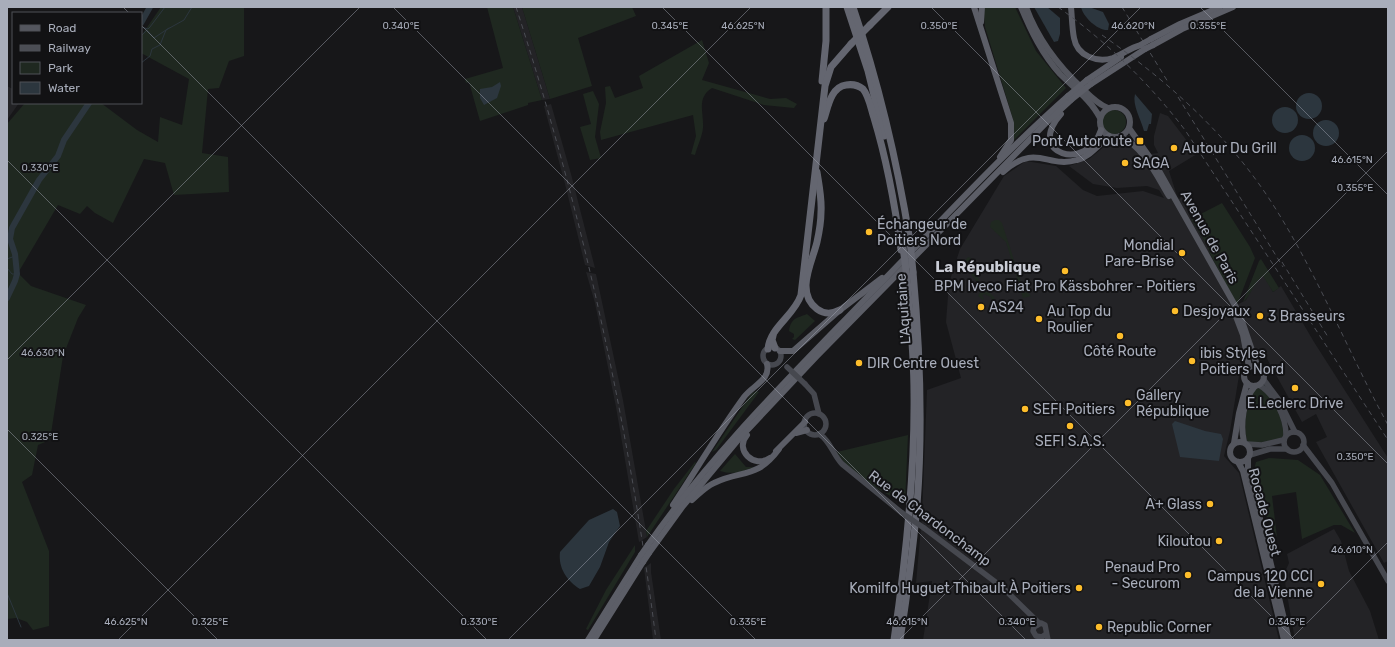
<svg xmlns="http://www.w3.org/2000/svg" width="1395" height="647" viewBox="0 0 1395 647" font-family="Rubik,sans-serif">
	<rect width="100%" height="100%" fill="#171719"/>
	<g fill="#232326">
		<polygon points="513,7 522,7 550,99 542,100"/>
		<polygon points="7,86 13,89 13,103 19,103 7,120"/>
		<polygon points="551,104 571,174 595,268 585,265 565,184 544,106"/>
		<polygon points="1160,113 1168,116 1197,154 1169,171 1177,196 1179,199 1182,197 1191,219 1207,245 1210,254 1237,305 1246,300 1256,281 1264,276 1273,292 1281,286 1314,342 1388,458 1388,561 1384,563 1316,442 1327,437 1316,414 1302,422 1265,355 1242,357 1230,431 1224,456 1239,473 1279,640 923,640 932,581 916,583 922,516 927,390 961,378 946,322 949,283 960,249 1004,176 1026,161 1056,166 1083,190 1097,196 1143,191 1164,198 1159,190 1147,186 1117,188 1093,184 1069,166 1089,159 1110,142 1121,142 1134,131 1151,154 1158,153 1154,145 1154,136"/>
		<polygon points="586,272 596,274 623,400 646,531 647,537 639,542 616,407 595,303"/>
		<polygon points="1334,529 1341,541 1349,571 1370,611 1379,640 1295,640 1286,589 1284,574 1289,563 1287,554"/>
		<polygon points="651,563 651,572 661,640 653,640 644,568"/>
	</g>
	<g fill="#1f2820">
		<polygon points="161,7 244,7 244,56 229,61 219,88 208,89 202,153 228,157 229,192 174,195 165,163 144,159 113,223 95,213 87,206 80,214 58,205 18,273 31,286 86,305 78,318 63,356 50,440 38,445 32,475 22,482 49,551 49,626 33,630 27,622 16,618 7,619 7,124 25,103 101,103 137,130 158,142 160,117 182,125 189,79 141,53 141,36"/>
		<polygon points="487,7 513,7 542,100 528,103 528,105 480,121 469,82 466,83 465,79 503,68"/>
		<polygon points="522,7 632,7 636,16 578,38 592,86 550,99"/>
		<polygon points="985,7 1015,7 1036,51 1066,88 1014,140 1013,119 985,27 984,14"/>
		<path d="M702,40L709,63L702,80L770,99L786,98L797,104L794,108L764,105L712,88C696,98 704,113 703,128C702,137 697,147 695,155L691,154L696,136L693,115L601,140L600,132L606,103L605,87L610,86L615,98L643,88L639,76Z"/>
		<polygon points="593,91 599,104 595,137 601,158 590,160 580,127 591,124 583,94"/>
		<circle cx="1114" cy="122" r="12"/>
		<polygon points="1222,203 1250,247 1255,258 1237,305 1210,254 1207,245 1191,219"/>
		<polygon points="995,220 999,220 1002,223 1023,288 1031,296 1023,298 1006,242 990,227 991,222"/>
		<path d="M968,257L971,258L980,283L994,297L998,307L997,309L993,310L991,297L984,294L982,296L984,298L983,300L978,296L980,292C979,288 978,283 975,279C970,271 959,267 968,257Z"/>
		<path d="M1261,259L1279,288L1273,292L1263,276C1253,283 1251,296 1243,302L1259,261Z"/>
		<path d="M807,314L815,321L795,340L792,339L794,337V334L789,331C791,317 798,318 807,314Z"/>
		<path d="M1260,388C1276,396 1282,419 1284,436L1276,441L1250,443L1247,441C1243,420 1246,409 1255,389Z"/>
		<polygon points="756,391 759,392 716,450 712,452 751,394"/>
		<path d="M908,435L905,504C882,491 850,476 837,452Z"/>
		<path d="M735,454L746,467H754C742,472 733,475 720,471Z"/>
		<polygon points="1269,458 1298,460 1320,475 1355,533 1341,525 1334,525 1302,539 1296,492 1272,496 1277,537 1267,519 1255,466 1256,462"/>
		<polygon points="695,462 696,463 647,537 646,531 674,489"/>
		<polygon points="635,545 635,552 588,630 586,629 606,590"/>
	</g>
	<g fill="#2c363e">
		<polygon points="1034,7 1047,7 1060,18 1060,34 1058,41 1054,42"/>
		<path d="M1081,7H1089L1103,12L1109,24L1108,30C1098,31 1083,17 1081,7Z"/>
		<polygon points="500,82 501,86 497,98 484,105 480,98 480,89 492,87"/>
		<circle cx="1309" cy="106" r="13"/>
		<path d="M1135,94L1152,114L1151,124H1149L1147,131H1144C1141,119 1132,105 1135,94Z"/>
		<circle cx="1285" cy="120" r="13"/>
		<circle cx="1326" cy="133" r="13"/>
		<circle cx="1302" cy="148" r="13"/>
		<polygon points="1175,421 1205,431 1221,434 1223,439 1219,461 1180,457 1172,424"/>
		<path d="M613,509L617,512L620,526L609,542L600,567L589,586L580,589C567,581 558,568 560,552L589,520Z"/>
	</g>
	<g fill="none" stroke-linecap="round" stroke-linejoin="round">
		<g stroke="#2c363e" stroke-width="1">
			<polyline points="141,27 148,29 150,27 165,7"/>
			<polyline points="147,30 154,38 169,28"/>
			<polyline points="141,36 146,31"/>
			<polyline points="141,63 150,56 152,49 160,45 166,30 184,20 192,7"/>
			<polyline points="101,103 102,103"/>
			<polyline points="7,243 10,239"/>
			<polyline points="7,259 15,256"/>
			<polyline points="7,268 12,274 17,274"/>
			<polyline points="7,593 21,627"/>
		</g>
		<g stroke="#2c363e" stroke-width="6">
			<polyline points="141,23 150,7"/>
			<polyline points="7,298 15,281 17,274 15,254 10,239 12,228 39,180 58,156 64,140 89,103"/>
		</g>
		<g stroke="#46484f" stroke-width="5.5">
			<circle cx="772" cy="356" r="9"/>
			<polyline points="1264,380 1279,400 1295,432"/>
			<polyline points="805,384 814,394 819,414"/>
			<path d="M1259,385C1275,394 1286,418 1286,435"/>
			<circle cx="815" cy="424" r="11"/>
			<circle cx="1294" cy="442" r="10"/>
			<path d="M819,434C830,440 833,455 842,464L902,513"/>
			<polyline points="1247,444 1262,445 1283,440"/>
			<polyline points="1303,445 1332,483 1388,581"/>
			<polyline points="1250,455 1270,449 1287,449"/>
			<polyline points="924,528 1002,587 1039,623"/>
			<polyline points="1046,634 1042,637 1036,636 1033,631 1034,627 1041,623 1045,625 1048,640"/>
		</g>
		<g stroke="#54565e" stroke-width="6">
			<path d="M1021,7C1031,31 1042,54 1060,74C1074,88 1091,100 1100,118"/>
			<path d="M1026,7C1038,40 1058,66 1084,90C1091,97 1098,104 1108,108"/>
			<circle cx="1115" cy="122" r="15"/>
			<polyline points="1129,128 1158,169 1237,309 1242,321 1257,365"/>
			<path d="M1120,136C1143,146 1157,176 1169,196"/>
			<polyline points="1235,314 1243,335 1249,367"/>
			<circle cx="1254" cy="376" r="10"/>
			<circle cx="1240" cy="452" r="10"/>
			<path d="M1244,442C1240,424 1243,400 1255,386"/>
			<polyline points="1234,443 1239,413 1247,383"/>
			<polyline points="1248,458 1248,468 1289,640"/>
			<polyline points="1238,462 1243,471 1284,640"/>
		</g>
		<g stroke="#5c5e67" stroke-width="6">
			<polyline points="974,7 1011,123 1011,140 1000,157"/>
			<path d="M1071,7C1072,17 1072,28 1074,38C1077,56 1097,63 1113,58C1123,54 1130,48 1141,45"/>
			<polyline points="981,22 982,7"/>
			<polyline points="1151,39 1180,24 1220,7"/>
			<polyline points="1153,45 1182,29 1233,7"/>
			<polyline points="1087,80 1121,57"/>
			<polyline points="1091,84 1145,49"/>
			<path d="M1061,114C1025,154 1087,173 1101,130"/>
			<path d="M1003,172C1037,142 1047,169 1077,160C1090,157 1099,144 1109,136"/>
			<polyline points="780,351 793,351 840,310 882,278"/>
			<polyline points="796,433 807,430"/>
			<path d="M747,435C734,450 754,469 770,458"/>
			<polyline points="776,451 805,422"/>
			<path d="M692,500C699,494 705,487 714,483C742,469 756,480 779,449"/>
			<path d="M673,505C697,469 719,431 744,397C753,385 771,380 767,364"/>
			<path d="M648,545C712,453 793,374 871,293C935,228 999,157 1068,96"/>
			<polyline points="649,553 683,506 738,440 817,356 1047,122 1071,100"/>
			<polyline points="588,640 641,555"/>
			<polyline points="594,640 643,562"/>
		</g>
		<g stroke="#646670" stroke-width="7">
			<polyline points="847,7 868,71 884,136"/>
			<path d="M853,7C879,84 897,161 910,241"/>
			<polyline points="870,25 888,7"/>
			<polyline points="822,81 826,41 826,7"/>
			<path d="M824,119C828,107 831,87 846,85C852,84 858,85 863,89C869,96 871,109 874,118C887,161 895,205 901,250"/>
			<path d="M817,172C819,185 822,199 821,212C821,222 819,233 817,242C812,263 795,292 817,309C825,315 832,314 840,310"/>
			<polyline points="773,336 772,340 775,348"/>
			<path d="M768,349C770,327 794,316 801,295L825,86L831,67L851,44"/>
			<path d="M894,640C906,558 915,476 914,393C914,354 910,316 907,278"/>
			<path d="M900,640C907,595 913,550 917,505C923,427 920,349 913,272"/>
		</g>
		<g stroke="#4b4d54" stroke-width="1" stroke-dasharray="5 4" stroke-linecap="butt">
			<path d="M516,7C583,213 629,425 656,640"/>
			<path d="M1058,7C1107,42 1149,83 1185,130L1388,440"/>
			<polyline points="1122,7 1168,82"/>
			<path d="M1102,35C1166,80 1224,131 1268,197C1315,268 1347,350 1388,425"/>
			<polyline points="1178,97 1283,267"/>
			<polyline points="1282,262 1328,337"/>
		</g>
		<g stroke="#46484f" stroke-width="5.5">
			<polyline points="787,367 805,384"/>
			<polyline points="902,513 924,528"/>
		</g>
		<g stroke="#5c5e67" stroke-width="6">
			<polyline points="1142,44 1151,39"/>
			<polyline points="1145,49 1153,45"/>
			<polyline points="1068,96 1087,80"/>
			<polyline points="1071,100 1091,84"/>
			<polyline points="641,555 648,545"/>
			<polyline points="643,562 649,553"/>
		</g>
		<g stroke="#646670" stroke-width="7">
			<polyline points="851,44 870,25"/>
			<polyline points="910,241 913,272"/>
			<polyline points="903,247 907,278"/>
		</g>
	</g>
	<path fill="none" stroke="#a8adba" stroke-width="1" stroke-opacity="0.45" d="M123,7L129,13M393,7L1026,640M662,7L1295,640M931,7L1388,464M1200,7L1388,195M141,25L756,640M7,160L487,640M7,360L360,7M7,429L218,640M118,640L751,7M508,640L1141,7M899,640L1388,151M1290,640L1388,542"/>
	<g fill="#fdbd2b" stroke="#121214" stroke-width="1.5">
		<rect x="1136" y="137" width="8" height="8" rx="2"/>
		<circle cx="1174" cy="148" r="4"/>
		<circle cx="1125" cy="163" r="4"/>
		<circle cx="869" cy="232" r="4"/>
		<circle cx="1182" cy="253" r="4"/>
		<circle cx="1065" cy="271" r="4"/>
		<circle cx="981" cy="307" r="4"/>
		<circle cx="1175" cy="311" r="4"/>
		<circle cx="1260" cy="316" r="4"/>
		<circle cx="1039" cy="319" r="4"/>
		<circle cx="1120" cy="336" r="4"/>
		<circle cx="1192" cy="361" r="4"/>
		<circle cx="859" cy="363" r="4"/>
		<circle cx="1295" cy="388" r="4"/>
		<circle cx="1128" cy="403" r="4"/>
		<circle cx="1025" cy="409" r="4"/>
		<circle cx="1070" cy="426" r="4"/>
		<circle cx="1210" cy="504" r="4"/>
		<circle cx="1219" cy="541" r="4"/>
		<circle cx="1188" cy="575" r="4"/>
		<circle cx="1321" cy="584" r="4"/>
		<circle cx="1079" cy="588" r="4"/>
		<circle cx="1099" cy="627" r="4"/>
	</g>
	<g text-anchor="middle" stroke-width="4" stroke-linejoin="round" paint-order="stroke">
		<g font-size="14" fill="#a8adba" stroke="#121214" text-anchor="start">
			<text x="1132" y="146" text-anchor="end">Pont Autoroute</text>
			<text x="1182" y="153">Autour Du Grill</text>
			<text x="1133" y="168">SAGA</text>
			<text x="877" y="229">Échangeur de<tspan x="877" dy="16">Poitiers Nord</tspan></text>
			<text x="1174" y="250" text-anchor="end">Mondial<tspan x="1174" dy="16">Pare-Brise</tspan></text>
			<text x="1065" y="291" text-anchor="middle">BPM Iveco Fiat Pro Kässbohrer - Poitiers</text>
			<text x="989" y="312">AS24</text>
			<text x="1047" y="316">Au Top du<tspan x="1047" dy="16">Roulier</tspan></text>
			<text x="1183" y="316">Desjoyaux</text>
			<text x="1268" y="321">3 Brasseurs</text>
			<text x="1120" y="356" text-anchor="middle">Côté Route</text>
			<text x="1200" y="358">ibis Styles<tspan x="1200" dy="16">Poitiers Nord</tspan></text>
			<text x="867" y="368">DIR Centre Ouest</text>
			<text x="1136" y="400">Gallery<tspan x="1136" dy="16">République</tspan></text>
			<text x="1295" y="408" text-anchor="middle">E.Leclerc Drive</text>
			<text x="1033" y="414">SEFI Poitiers</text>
			<text x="1070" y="446" text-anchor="middle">SEFI S.A.S.</text>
			<text x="1202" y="509" text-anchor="end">A+ Glass</text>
			<text x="1211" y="546" text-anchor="end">Kiloutou</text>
			<text x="1180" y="572" text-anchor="end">Penaud Pro<tspan x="1180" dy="16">- Securom</tspan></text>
			<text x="1313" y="581" text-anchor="end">Campus 120 CCI<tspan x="1313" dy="16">de la Vienne</tspan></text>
			<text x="1071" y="593" text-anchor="end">Komilfo Huguet Thibault À Poitiers</text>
			<text x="1107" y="632">Republic Corner</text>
		</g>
		<g font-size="14" fill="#a8adba" stroke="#121214">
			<text transform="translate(1210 237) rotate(61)" y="5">Avenue de Paris</text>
			<text transform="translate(903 309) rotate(-94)" y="5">L'Aquitaine</text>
			<text transform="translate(1265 512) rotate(75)" y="5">Rocade Ouest</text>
			<text transform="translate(930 518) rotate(37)" y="5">Rue de Chardonchamp</text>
		</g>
		<g font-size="15" font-weight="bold" fill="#cacdd6" stroke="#121214">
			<text x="988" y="272">La République</text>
		</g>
	</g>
	<g font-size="10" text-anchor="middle" fill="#a8adba" stroke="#121214" stroke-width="4" stroke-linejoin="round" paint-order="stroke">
		<text x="939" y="29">0.350°E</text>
		<text x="401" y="29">0.340°E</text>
		<text x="670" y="29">0.345°E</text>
		<text x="1208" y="29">0.355°E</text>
		<text x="743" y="29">46.625°N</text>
		<text x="1133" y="29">46.620°N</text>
		<text x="1352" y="163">46.615°N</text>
		<text x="40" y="171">0.330°E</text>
		<text x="1355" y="191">0.355°E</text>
		<text x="43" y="356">46.630°N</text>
		<text x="40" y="440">0.325°E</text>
		<text x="1355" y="460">0.350°E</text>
		<text x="1352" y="553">46.610°N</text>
		<text x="126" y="625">46.625°N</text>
		<text x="907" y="625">46.615°N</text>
		<text x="210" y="625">0.325°E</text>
		<text x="479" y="625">0.330°E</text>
		<text x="748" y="625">0.335°E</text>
		<text x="1017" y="625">0.340°E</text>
		<text x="1287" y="625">0.345°E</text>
	</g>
	<rect width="1395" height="647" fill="none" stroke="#a8adba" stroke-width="16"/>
	<rect x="12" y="12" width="130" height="92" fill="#121214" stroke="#4e5056"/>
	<rect x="20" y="25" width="20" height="6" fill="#54565e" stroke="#4e5056"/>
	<text x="48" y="32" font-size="12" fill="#a8adba">Road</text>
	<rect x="20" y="45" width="20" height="6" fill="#4b4d54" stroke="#4e5056"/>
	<text x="48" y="52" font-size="12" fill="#a8adba">Railway</text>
	<rect x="20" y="62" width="20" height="12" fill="#1f2820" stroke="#4e5056"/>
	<text x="48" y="72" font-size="12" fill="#a8adba">Park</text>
	<rect x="20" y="82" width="20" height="12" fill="#2c363e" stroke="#4e5056"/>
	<text x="48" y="92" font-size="12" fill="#a8adba">Water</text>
</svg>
